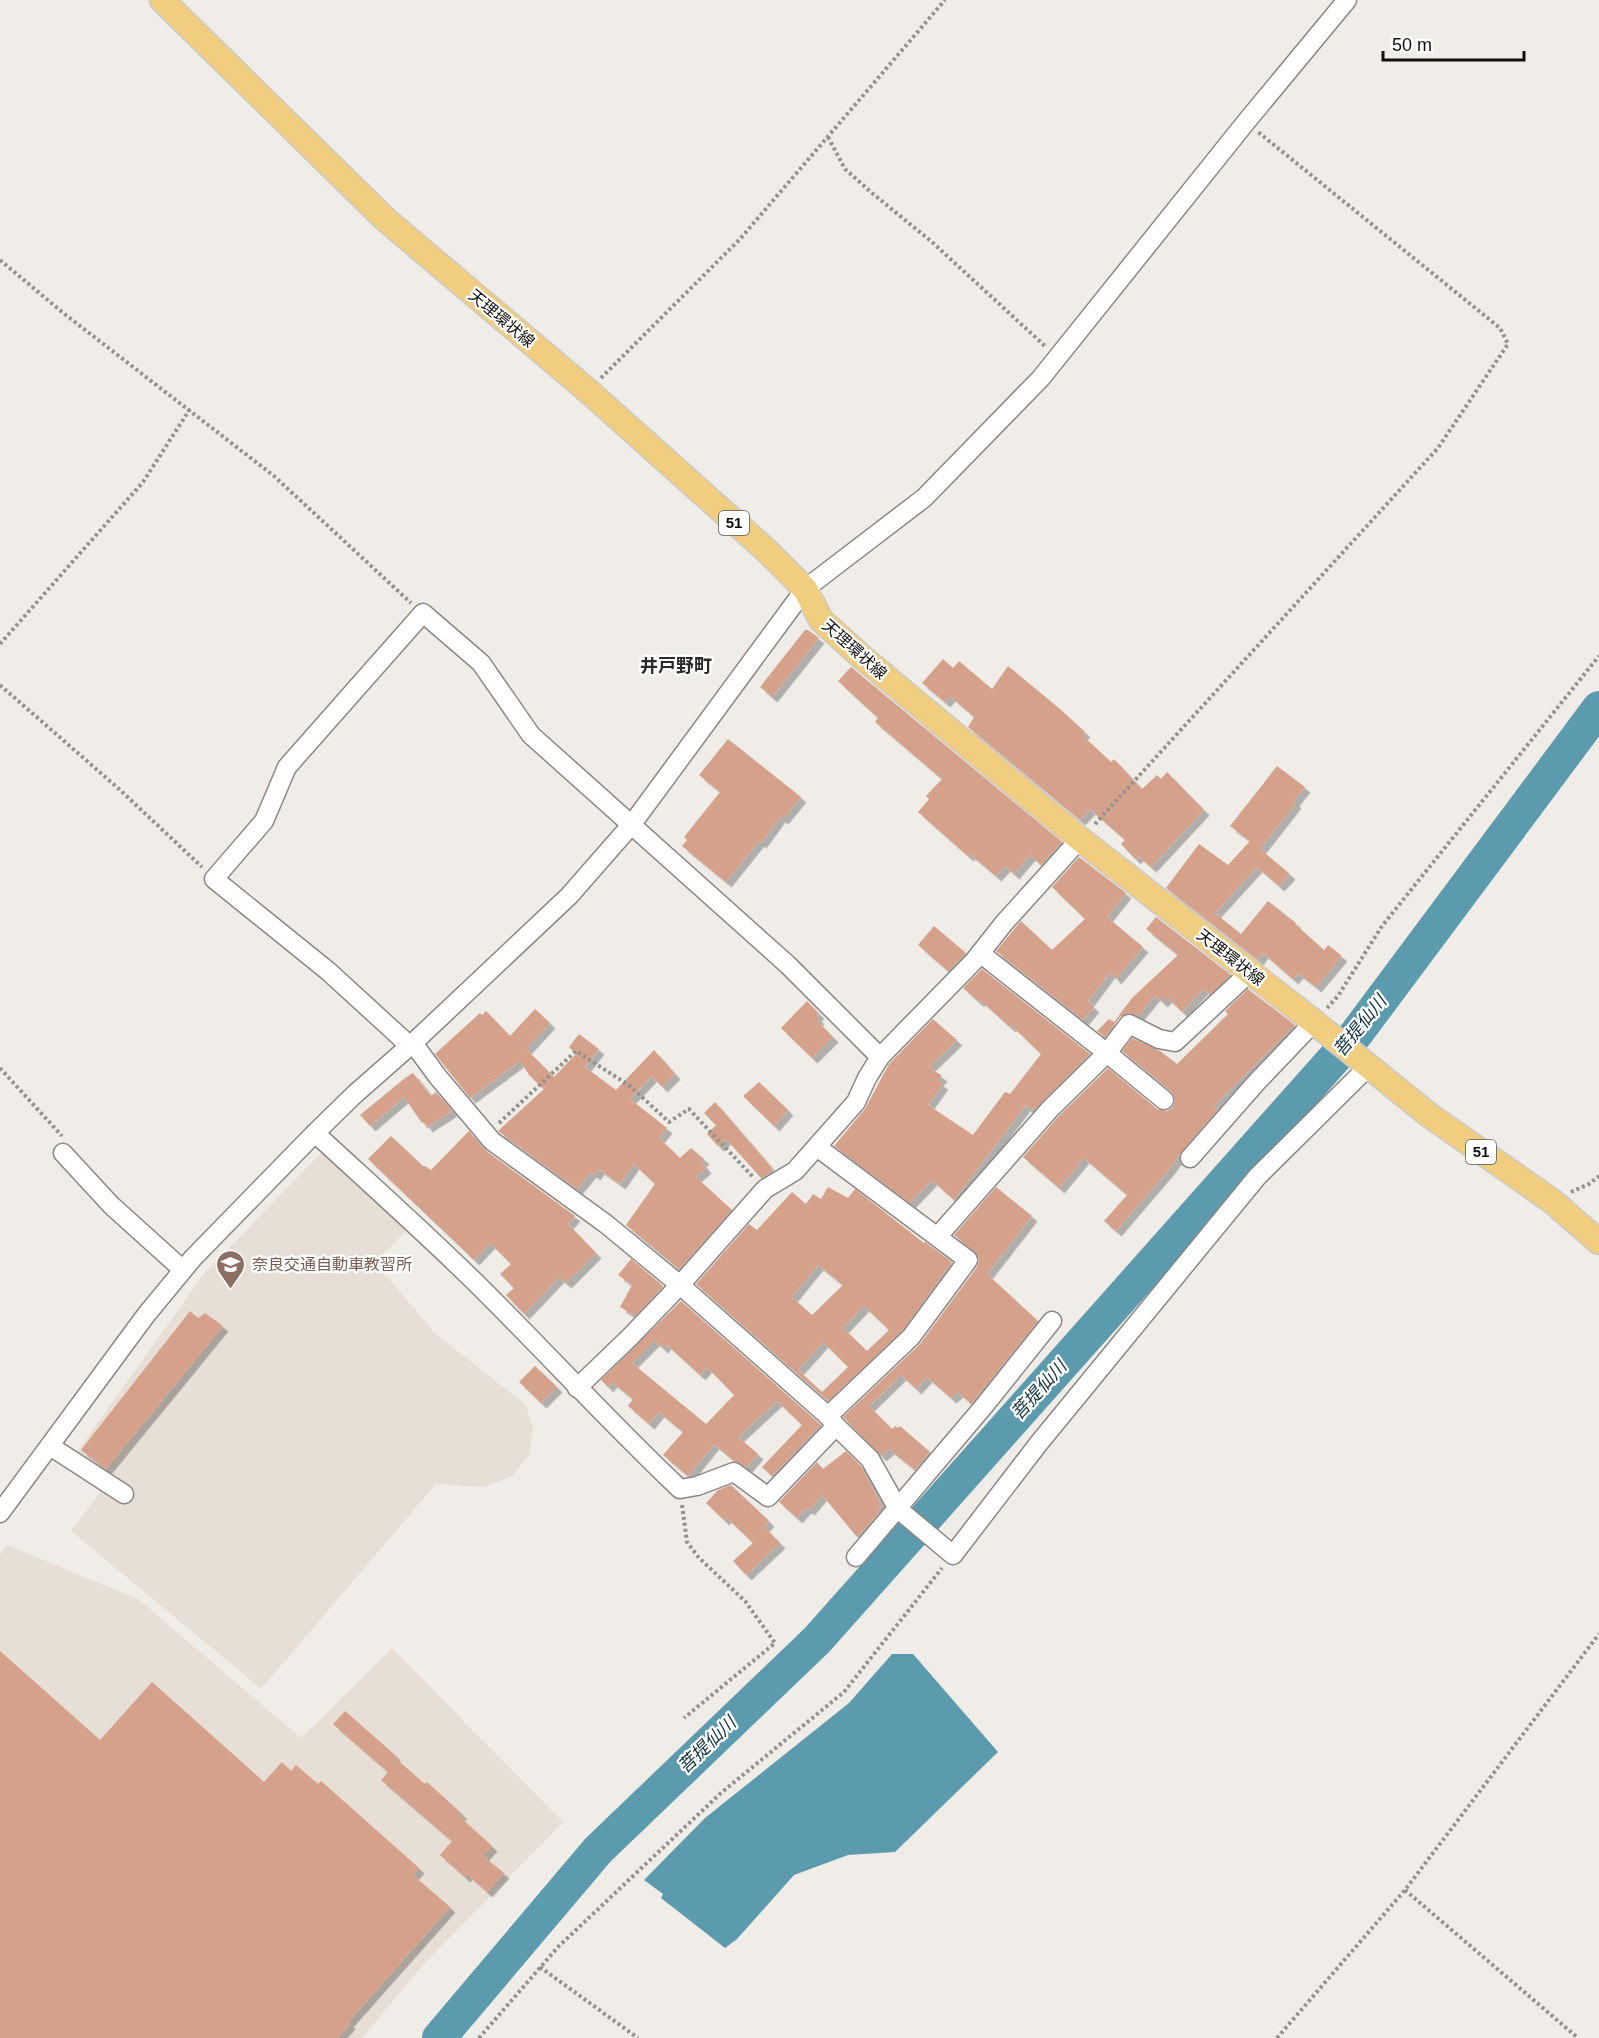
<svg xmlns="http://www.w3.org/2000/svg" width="1599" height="2038" viewBox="0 0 1599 2038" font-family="Helvetica,'Noto Sans JP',sans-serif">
	<defs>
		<filter id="shadow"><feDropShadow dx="5.5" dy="5.5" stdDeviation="0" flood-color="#0004"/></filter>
	</defs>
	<rect width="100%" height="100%" fill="#f0ede9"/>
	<g fill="#e7ded5">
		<polygon points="326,1148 406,1231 375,1263 436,1334 526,1405 533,1429 529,1455 512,1476 485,1487 436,1484 261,1689 71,1531 103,1488 69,1463 203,1275"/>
		<polygon points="7,1545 138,1599 301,1738 392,1648 563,1822 422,1966 362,2038 0,2038 0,1555"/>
	</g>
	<polygon fill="#5c9aae" points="892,1654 913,1654 998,1752 895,1852 848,1855 794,1875 737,1939 725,1948 661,1898 663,1894 644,1880 705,1818 849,1703"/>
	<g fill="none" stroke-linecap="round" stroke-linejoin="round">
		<polyline stroke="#5c9aae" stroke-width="34" points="439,2038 598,1850 817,1640 1356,1034 1599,708"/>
	</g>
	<g fill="#d6a18b" fill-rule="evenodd" filter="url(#shadow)">
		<polygon points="805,630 808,630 819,638 772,697 760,687"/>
		<polygon points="943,659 953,668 959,661 992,689 1008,666 1060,709 1085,732 1082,735 1111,762 1114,759 1142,789 1157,775 1161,779 1167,772 1204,810 1151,867 1138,856 1135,859 1121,844 1125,840 1090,809 1080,820 968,727 974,717 950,696 945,702 922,683"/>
		<polygon points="851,667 1062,842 1041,865 1030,855 1014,874 1005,866 996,876 970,854 968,856 918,812 929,799 926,796 942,779 875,722 878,718 838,681"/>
		<polygon points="728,739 801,797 783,819 780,817 761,843 759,841 726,882 682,846 687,840 684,837 720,792 699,775"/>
		<polygon points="1277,766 1305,787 1294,801 1296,803 1260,849 1290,874 1279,886 1257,867 1215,913 1241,934 1268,901 1296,923 1295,924 1324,950 1328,945 1342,956 1316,987 1298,973 1293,979 1263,953 1258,960 1166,888 1199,844 1228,865 1250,841 1230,826"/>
		<polygon points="1079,857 1126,893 1107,917 1143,947 1116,979 1110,972 1088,1002 1094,1007 1083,1020 996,951 1021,921 1052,950 1085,919 1052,887"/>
		<polygon points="1156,917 1231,975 1210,994 1203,989 1182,1012 1167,997 1162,1002 1155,995 1138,1016 1129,1013 1120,1017 1105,1037 1097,1031 1109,1019 1114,1022 1132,998 1178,955 1146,929"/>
		<polygon points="934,926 966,953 948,971 918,945"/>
		<polygon points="982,969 1090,1054 1034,1110 1025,1106 954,1200 932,1180 910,1203 834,1146 865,1109 889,1064 933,1019 957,1040 929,1067 942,1076 938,1081 943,1084 928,1105 973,1135 1005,1092 1010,1094 1041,1054 1011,1025 1010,1027 980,1000 979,1002 963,988"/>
		<polygon points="1248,989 1295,1025 1214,1106 1218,1109 1182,1151 1170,1168 1116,1231 1104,1221 1127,1195 1084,1158 1059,1188 1023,1157 1058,1117 1108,1068 1157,1109 1167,1111 1172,1108 1175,1101 1172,1092 1122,1051 1132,1038 1160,1051 1177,1064 1228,1014 1225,1011"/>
		<polygon points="807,1001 819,1014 816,1016 819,1019 817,1021 833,1037 812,1058 781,1028"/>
		<polygon points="535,1009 550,1023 526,1049 554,1077 576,1054 569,1047 579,1034 599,1049 585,1067 616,1090 654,1050 675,1074 662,1087 652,1076 630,1099 667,1128 659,1138 680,1158 691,1148 704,1159 701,1162 706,1168 696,1177 732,1210 679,1269 626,1225 655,1184 634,1164 620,1184 599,1169 595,1175 591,1172 577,1189 498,1131 544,1089 529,1075 520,1061 470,1098 435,1054 480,1013 482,1015 486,1011 510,1036"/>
		<polygon points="413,1073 431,1096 436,1092 452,1111 427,1127 424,1122 422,1123 404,1097 370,1126 360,1115 405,1078"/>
		<polygon points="759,1082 788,1110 774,1126 743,1096"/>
		<polygon points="715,1102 766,1161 773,1171 761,1178 726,1139 718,1146 707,1134 716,1125 704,1113"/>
		<polygon points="469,1131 485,1150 575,1216 568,1224 596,1253 566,1283 559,1277 524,1314 506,1295 514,1288 500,1274 511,1264 490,1243 474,1260 368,1159 391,1136 424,1167 425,1166 431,1170"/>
		<path d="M828,1187L848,1198L855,1189L924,1243L925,1242L952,1262L903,1330L828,1401L696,1284L749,1224L757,1230L792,1192L806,1204L813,1194L821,1199ZM818,1265L843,1285L812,1315L792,1297ZM864,1306L889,1330L867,1351L843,1328ZM823,1342L848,1367L822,1392L798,1370Z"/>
		<polygon points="996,1187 1032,1216 987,1274 1038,1321 971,1404 958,1392 951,1398 927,1377 916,1389 901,1375 869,1406 892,1429 895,1426 898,1428 900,1426 930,1452 915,1470 889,1449 881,1456 843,1417 920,1344 977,1267 979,1261 978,1255 954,1235"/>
		<polygon points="631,1259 663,1286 635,1316 620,1307 632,1285 618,1275"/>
		<path d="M681,1301L821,1425L772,1476L762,1467L802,1425L777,1401L738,1437L758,1454L747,1467L734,1461L714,1444L688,1476L663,1455L683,1432L659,1412L649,1424L628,1406L633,1399L612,1382L608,1387L601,1380ZM655,1340L662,1348L666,1344L700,1375L707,1367L734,1395L706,1424L632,1363Z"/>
		<polygon points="190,1311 198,1318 205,1313 223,1326 106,1469 81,1450"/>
		<polygon points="535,1366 557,1387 541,1403 519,1382"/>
		<polygon points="846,1451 861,1466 882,1506 877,1510 879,1513 857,1537 822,1495 809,1510 806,1508 797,1518 779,1502 817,1462 823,1469"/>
		<polygon points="731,1485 769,1521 764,1527 780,1543 746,1575 733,1561 753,1543 726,1517 724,1520 706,1503 718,1490"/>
		<polygon points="0,1651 100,1740 152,1682 264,1782 282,1762 291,1771 296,1765 318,1784 321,1781 419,1868 413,1875 450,1907 348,2022 350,2024 337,2038 0,2038"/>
		<polygon points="345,1711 395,1755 394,1757 425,1784 427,1782 462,1814 459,1816 492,1846 483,1856 504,1873 487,1892 467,1874 465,1877 440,1855 452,1841 381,1780 388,1772 333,1724"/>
	</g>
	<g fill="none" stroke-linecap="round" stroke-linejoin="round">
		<defs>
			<g id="minor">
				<polyline points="980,953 1107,1053 1164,1100"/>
				<polyline points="410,1046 328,971 214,879 264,821 287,767 423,613 481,663 531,735 788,965 880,1057"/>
				<path d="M315,1133C368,1182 423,1231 475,1282C544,1350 609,1422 680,1489L697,1486L734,1472L768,1497L836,1426L828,1416L680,1285L606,1224L492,1141L438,1077L413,1043"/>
				<polyline points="817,1147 968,1260 911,1337 828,1416"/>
				<polyline points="63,1153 111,1205 183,1270"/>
				<polyline points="1190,1158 1255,1084 1314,1022"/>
				<polyline points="938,1236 1050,1109 1107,1053 1129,1024 1159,1039 1175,1042 1250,972"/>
				<polyline points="577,1388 630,1337 680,1285 765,1189 795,1171 856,1102 867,1078 880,1057 974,961 1004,923 1080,839"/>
				<polyline points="836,1426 870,1459 898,1509 953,1555 1039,1443 1257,1177 1369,1066"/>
				<polyline points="50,1446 124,1494"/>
				<polyline points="0,1513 146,1315 193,1258 315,1133 355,1094 413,1043 569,896 632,824 805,589 924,498 1041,378 1246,122 1347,0"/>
				<polyline points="856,1557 984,1406 1052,1321"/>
			</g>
			<polyline id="major" points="162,0 385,219 587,390 767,551 805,589 821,620 863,658 1080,839 1314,1022 1429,1115 1552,1201 1599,1242"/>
		</defs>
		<use href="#minor" stroke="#8b8784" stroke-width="21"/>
		<use href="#major" stroke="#cbcaca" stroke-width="27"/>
		<g stroke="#94928f" stroke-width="4" stroke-dasharray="3 3" stroke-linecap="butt">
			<polyline points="828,137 845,169 872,193 932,242 1046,347"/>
			<polyline points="0,260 62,312 274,476 411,603"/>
			<polyline points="601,378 740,239 945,0"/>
			<polyline points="0,644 143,482 190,409"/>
			<polyline points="0,685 119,789 202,867"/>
			<polyline points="1095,824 1438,448 1508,344 1500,328 1258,132"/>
			<polyline points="1327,1008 1338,996 1382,926 1599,656"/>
			<polyline points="0,1068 62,1136"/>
			<polyline points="499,1123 576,1051 630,1086 669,1122 689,1109 754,1178"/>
			<polyline points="1571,1192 1589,1184 1599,1176"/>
			<polyline points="682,1505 687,1542 699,1558 745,1601 775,1643 684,1718"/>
			<polyline points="1405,1890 1578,2038"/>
			<polyline points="540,1967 638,2038"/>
			<polyline points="479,2038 558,1947 632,1877 721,1793 844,1692 942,1568"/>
			<polyline points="1277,2038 1405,1890 1599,1634"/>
		</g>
		<use href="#minor" stroke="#fff" stroke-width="18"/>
		<use href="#major" stroke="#f1cd7f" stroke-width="24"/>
	</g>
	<defs>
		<symbol id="school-pin" viewBox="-11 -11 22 30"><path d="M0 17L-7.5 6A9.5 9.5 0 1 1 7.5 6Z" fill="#8d6e63" stroke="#fff"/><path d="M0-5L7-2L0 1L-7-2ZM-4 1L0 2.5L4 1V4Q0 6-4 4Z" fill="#fff"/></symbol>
	</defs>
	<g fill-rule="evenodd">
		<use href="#school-pin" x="214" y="1248" width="33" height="45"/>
	</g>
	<g text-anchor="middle" stroke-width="4.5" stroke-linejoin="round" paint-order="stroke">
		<g fill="#fff" stroke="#585857" stroke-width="1.5">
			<rect x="719" y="511" width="30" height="24" rx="4.5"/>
			<rect x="1466" y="1140" width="30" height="24" rx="4.5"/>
		</g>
		<g font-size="15" font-weight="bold" fill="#11100f">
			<text x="734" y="528">51</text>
			<text x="1481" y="1157">51</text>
		</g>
		<g font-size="16" fill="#11100f" stroke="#fff">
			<text transform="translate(502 318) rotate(40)" y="6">天理環状線</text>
			<text transform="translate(855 649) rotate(42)" y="6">天理環状線</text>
			<text transform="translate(1231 957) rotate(38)" y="6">天理環状線</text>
		</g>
		<g font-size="16" fill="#785e54" stroke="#fff" text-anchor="start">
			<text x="252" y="1270">奈良交通自動車教習所</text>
		</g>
		<g font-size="18" font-weight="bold" fill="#2c2927" stroke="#fff">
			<text x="676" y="672">井戸野町</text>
		</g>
		<g font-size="18" font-style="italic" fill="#103039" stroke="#fff">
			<text transform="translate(1360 1026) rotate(-51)" y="6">菩提仙川</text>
			<text transform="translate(1039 1390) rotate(-48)" y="6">菩提仙川</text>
			<text transform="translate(707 1745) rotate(-44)" y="6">菩提仙川</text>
		</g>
	</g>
	<path d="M1383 51v9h141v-9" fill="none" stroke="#11100f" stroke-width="3"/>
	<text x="1392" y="51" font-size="18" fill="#11100f" stroke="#ffffff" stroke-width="4.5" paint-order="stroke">50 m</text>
</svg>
